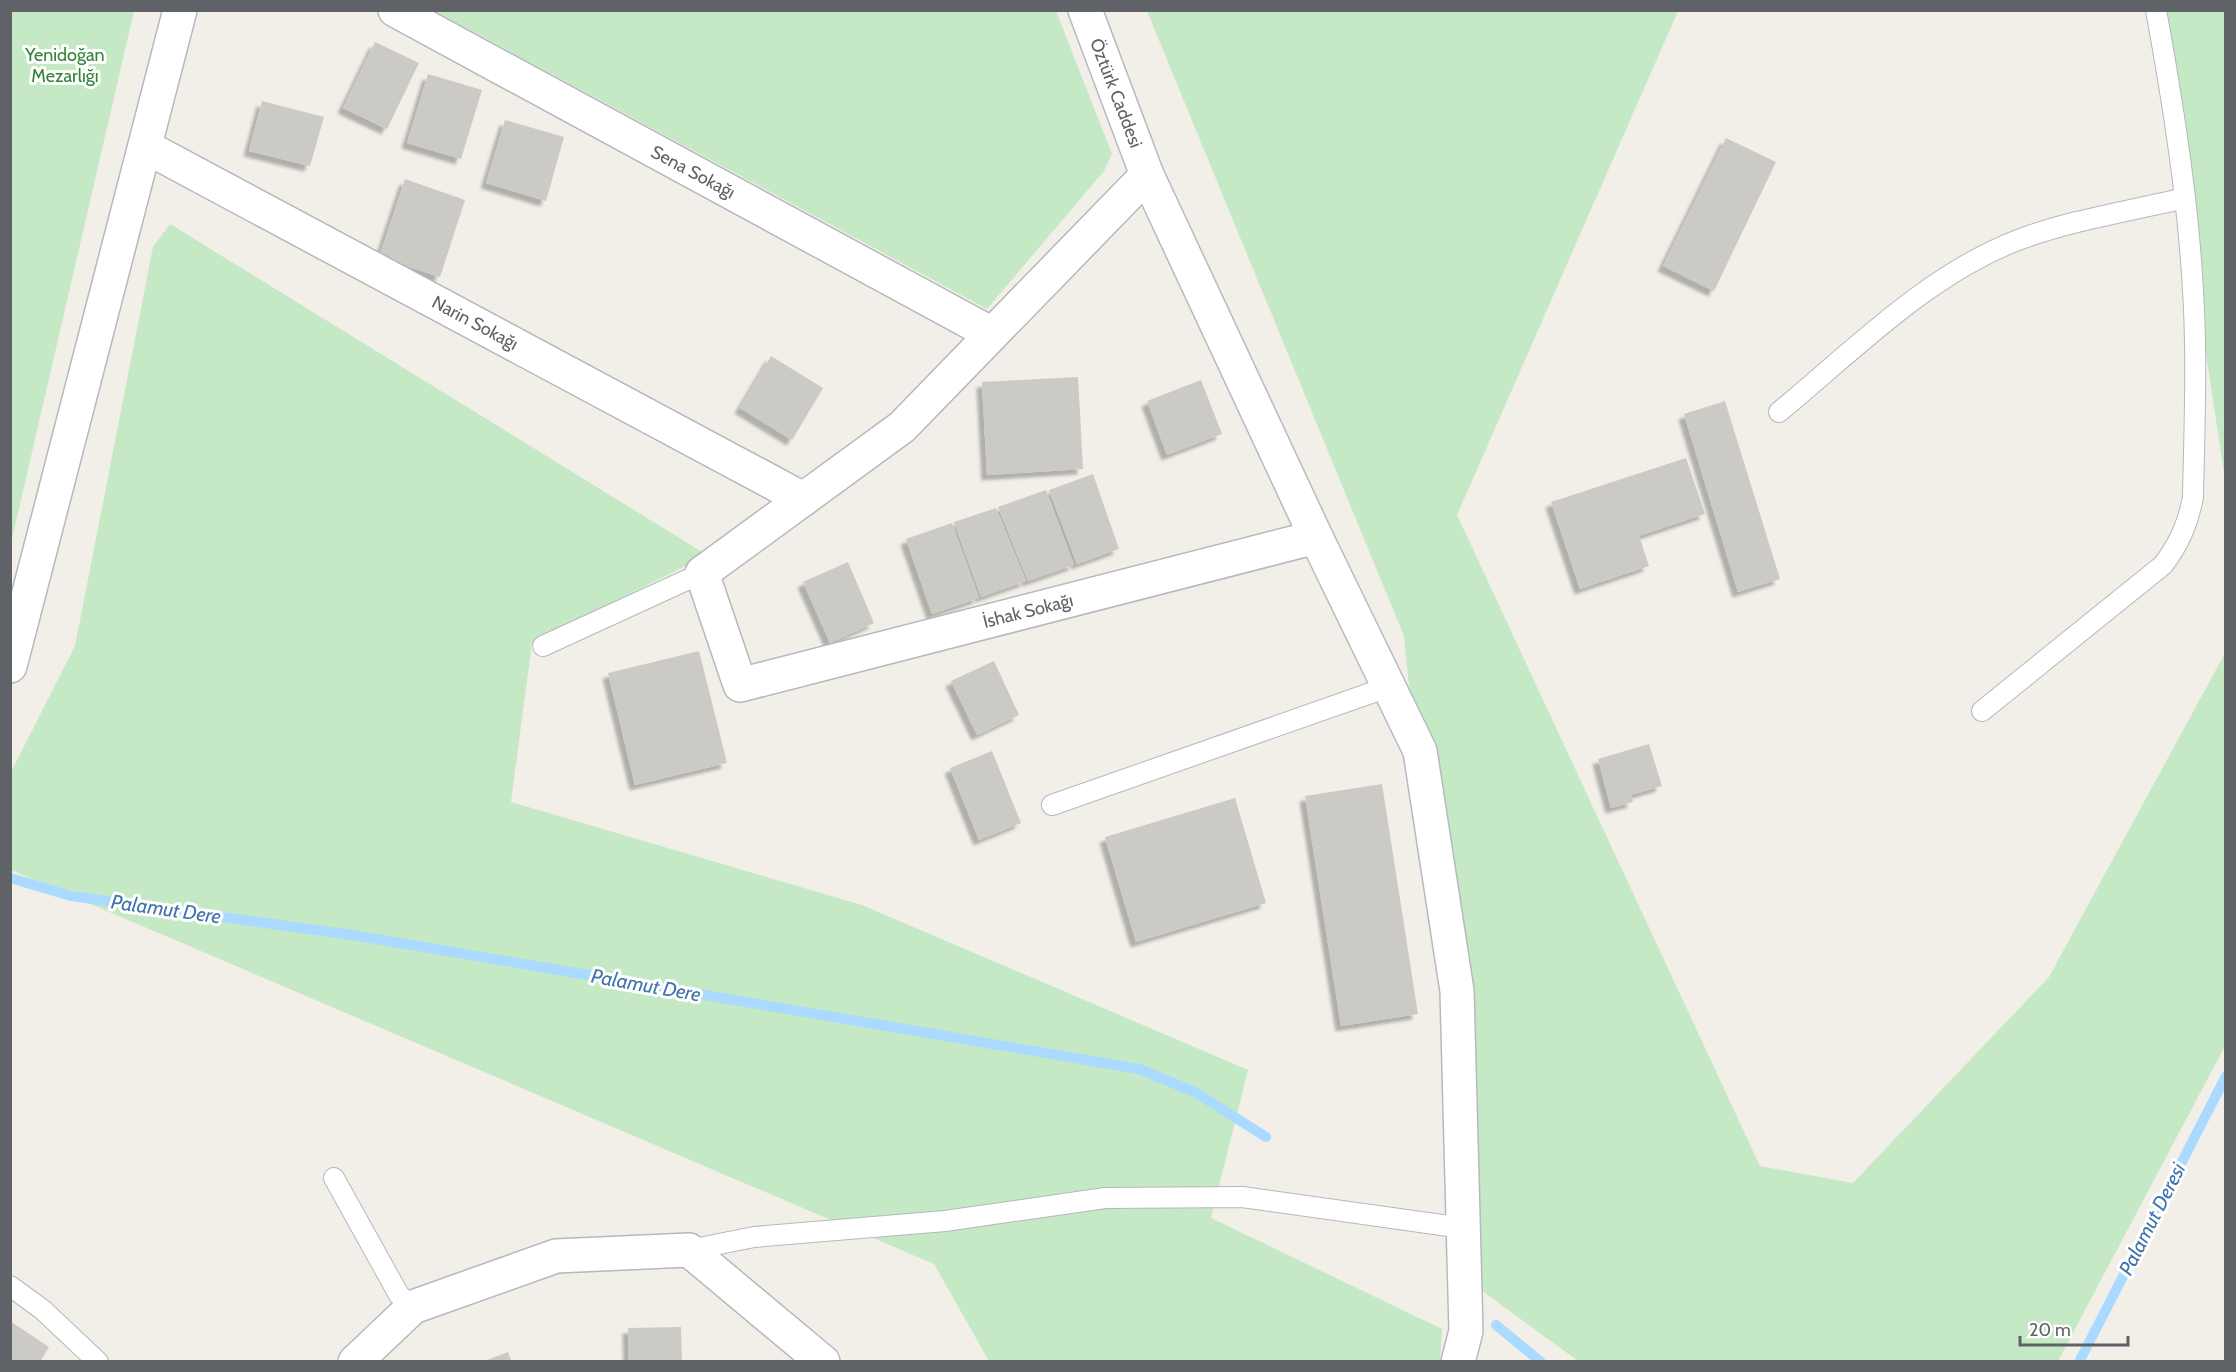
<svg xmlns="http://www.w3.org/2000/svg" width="2236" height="1372" viewBox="0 0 2236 1372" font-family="Cabin,sans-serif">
	<defs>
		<filter id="shadow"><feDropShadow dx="-5.5" dy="5.5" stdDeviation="1.5" flood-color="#0004"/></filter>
	</defs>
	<rect width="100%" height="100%" fill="#f1efe8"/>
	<g fill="#c5e8c5">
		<polygon points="11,10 134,11 11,543 10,11"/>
		<polygon points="435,11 1056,11 1112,154 1104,171 987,309"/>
		<polygon points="1147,11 1678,11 1457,515 1760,1166 1853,1183 2049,977 2225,653 2225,1046 2058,1361 1578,1361 1477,1287 1463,1228 1404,636"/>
		<polygon points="2154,11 2225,11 2225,479"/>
		<polygon points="170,224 707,555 532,643 511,802 862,905 1248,1070 1211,1218 1442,1329 1440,1361 989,1361 934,1264 11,870 10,774 75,646 153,247"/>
	</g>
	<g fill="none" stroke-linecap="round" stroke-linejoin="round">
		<g stroke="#aadaff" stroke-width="10">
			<polyline points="10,878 71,896 359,936 1139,1069 1195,1092 1266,1137"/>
			<polyline points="1496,1325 1541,1362"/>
			<polyline points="2079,1362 2226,1076"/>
		</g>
	</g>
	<g fill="#cccac5" filter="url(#shadow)">
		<polygon points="375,42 419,63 387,129 343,108"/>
		<polygon points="428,74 482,90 461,159 407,143"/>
		<polygon points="262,101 324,117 310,166 249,151"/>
		<polygon points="505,120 564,137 546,201 486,183"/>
		<polygon points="1726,138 1776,162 1714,291 1663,266"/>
		<polygon points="405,179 465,200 440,277 379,257"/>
		<polygon points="771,356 823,388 792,440 740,408"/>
		<polygon points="1078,377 1083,469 987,475 982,382"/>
		<polygon points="1201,380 1222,434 1167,455 1147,401"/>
		<polygon points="1725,401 1780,579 1738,592 1684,414"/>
		<polygon points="1686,458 1705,514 1639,536 1649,566 1580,589 1551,502"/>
		<polygon points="1093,474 1119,549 1077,564 1049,490"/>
		<polygon points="1046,490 1074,565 1028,581 998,507"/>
		<polygon points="996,508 1026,581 981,597 954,522"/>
		<polygon points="952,523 979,598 932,614 906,539"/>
		<polygon points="848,562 874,623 830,643 803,582"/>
		<polygon points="699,651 727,763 635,785 608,673"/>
		<polygon points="994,661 1019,715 977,735 951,681"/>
		<polygon points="1649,744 1662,786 1631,795 1633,802 1611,808 1598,759"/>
		<polygon points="992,751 1021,823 979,840 950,768"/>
		<polygon points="1382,784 1418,1014 1341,1026 1305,796"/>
		<polygon points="1235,798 1266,903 1136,942 1105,837"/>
		<polygon points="10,1321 49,1347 40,1362 10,1362"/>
		<polygon points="681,1327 682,1362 629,1362 628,1328"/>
		<polygon points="508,1352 512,1362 484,1362 484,1361"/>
	</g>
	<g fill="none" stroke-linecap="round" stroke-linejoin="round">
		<defs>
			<g id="lane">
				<path d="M1779,412C1853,351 1927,275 2018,240C2071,220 2130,211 2185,198"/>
				<polyline points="543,646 702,573"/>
				<path d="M1982,711L2163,565C2179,544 2188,524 2193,497C2194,446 2196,394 2195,342C2193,230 2176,120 2156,10"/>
				<polyline points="1052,805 1388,687"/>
				<polyline points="334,1178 399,1295 413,1307"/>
				<polyline points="689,1250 754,1237 945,1221 1105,1198 1242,1197 1463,1228"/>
				<polyline points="10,1286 43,1310 98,1362"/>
			</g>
			<g id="street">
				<polyline points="395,10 992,334"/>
				<polyline points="146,147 803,499"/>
				<polyline points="1147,175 902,427 702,573 740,685 1316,537"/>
				<polyline points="10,666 180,10"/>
				<polyline points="355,1362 413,1307 556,1256 689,1250 823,1362"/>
			</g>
			<polyline id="secondary" points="1085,10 1147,175 1316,537 1420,751 1457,991 1466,1331 1458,1362"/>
		</defs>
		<use href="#lane" stroke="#b5b8bc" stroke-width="22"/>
		<use href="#street" stroke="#b5b8bc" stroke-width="36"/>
		<use href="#secondary" stroke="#b6babf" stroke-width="36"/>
		<use href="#lane" stroke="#fff" stroke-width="20"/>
		<use href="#street" stroke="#fff" stroke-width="33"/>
		<use href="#secondary" stroke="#fff" stroke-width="33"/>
	</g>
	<g text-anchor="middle" stroke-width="6" stroke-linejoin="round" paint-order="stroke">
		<g font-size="18" fill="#348238" stroke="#fff">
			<text x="65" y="61">Yenidoğan<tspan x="65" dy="21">Mezarlığı</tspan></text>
		</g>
		<g font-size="18" fill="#5f6368" stroke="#fff">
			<text transform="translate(1116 93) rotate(69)" y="6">Öztürk Caddesi</text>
			<text transform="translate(693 172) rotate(28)" y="6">Sena Sokağı</text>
			<text transform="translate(475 323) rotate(28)" y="6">Narin Sokağı</text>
			<text transform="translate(1028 611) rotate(-14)" y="6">İshak Sokağı</text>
		</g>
		<g font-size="20" font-style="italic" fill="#4174aa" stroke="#fff">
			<text transform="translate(166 909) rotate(8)" y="7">Palamut Dere</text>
			<text transform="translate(646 985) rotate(10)" y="7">Palamut Dere</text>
			<text transform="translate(2152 1219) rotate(-63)" y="7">Palamut Deresi</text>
		</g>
	</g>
	<rect width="2236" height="1372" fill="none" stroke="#5f6368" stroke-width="24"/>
	<path d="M2020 1336v9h108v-9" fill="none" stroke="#5f6368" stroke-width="3"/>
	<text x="2029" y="1336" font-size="18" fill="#5f6368" stroke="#ffffff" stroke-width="4.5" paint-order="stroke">20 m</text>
</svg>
